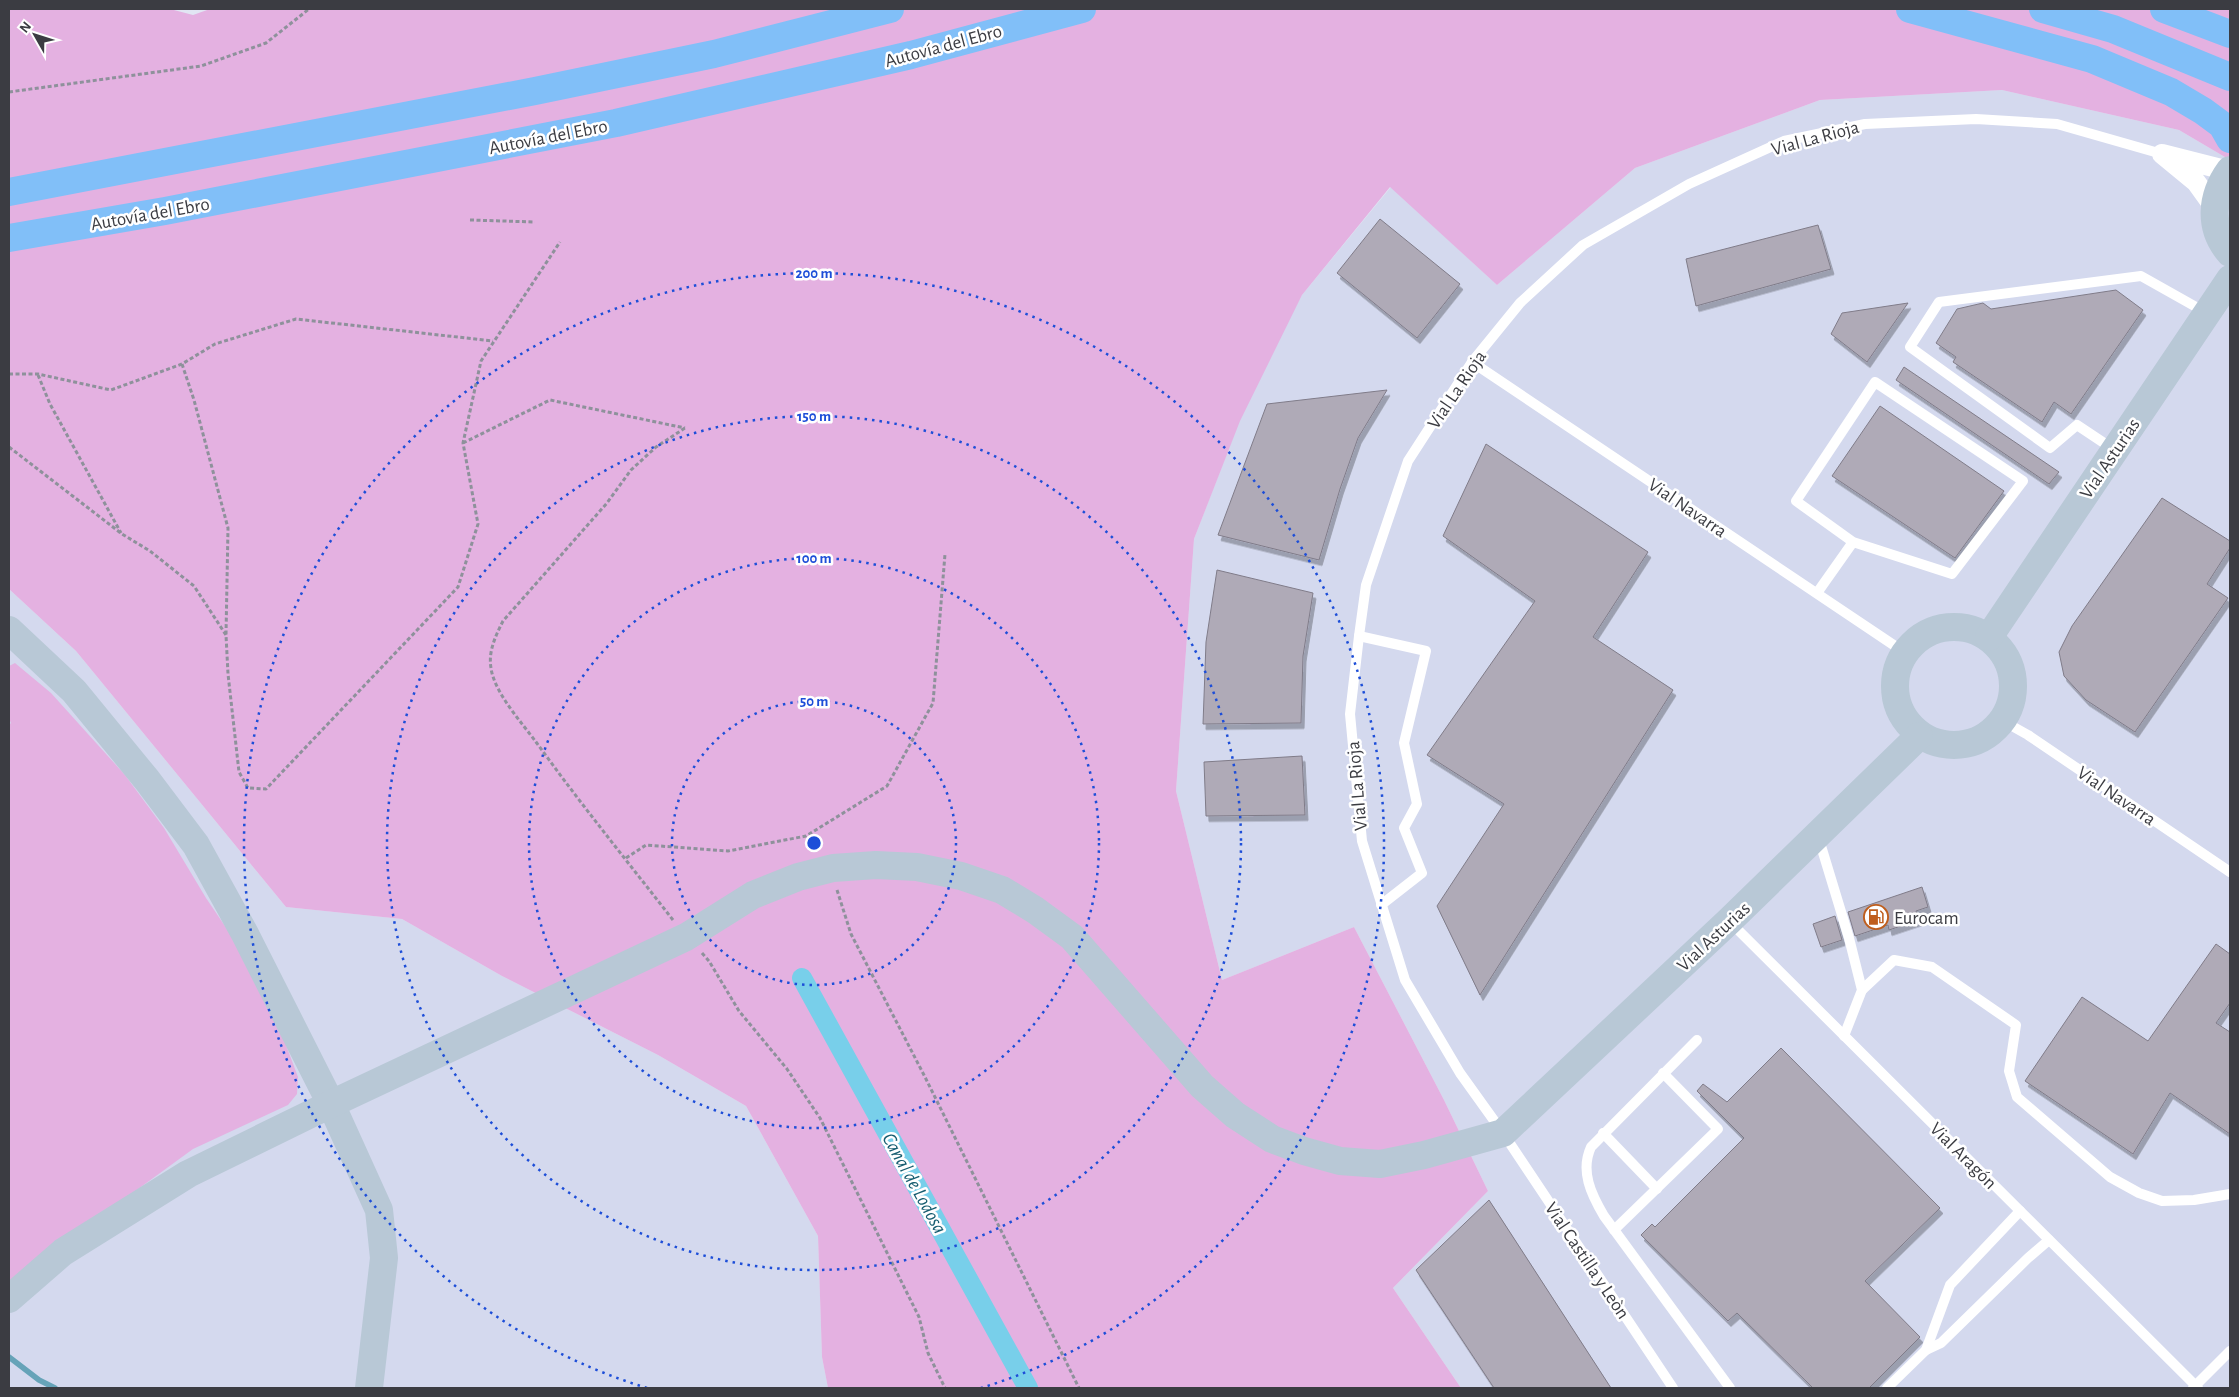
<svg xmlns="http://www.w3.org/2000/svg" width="2239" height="1397" viewBox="0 0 2239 1397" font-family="'Alegreya Sans',sans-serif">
	<defs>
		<filter id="shadow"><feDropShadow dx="3" dy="5.5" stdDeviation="0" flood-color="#0004"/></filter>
	</defs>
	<rect width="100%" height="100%" fill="#e1e5f3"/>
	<g fill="#d4d9ee">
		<polygon points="2002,90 2179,130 2230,160 2230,1388 1461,1388 1393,1288 1488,1191 1444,1100 1354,927 1222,980 1176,791 1194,539 1252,388 1302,295 1391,187 1497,285 1635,168 1820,100"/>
		<polygon points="9,589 76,651 286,907 402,919 502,976 658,1055 746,1106 818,1236 822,1357 828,1388 9,1388"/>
	</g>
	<g fill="#e4b1e1">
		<polygon points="9,9 170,9 193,15 210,9 2230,9 2230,160 2179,130 2002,90 1820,100 1635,168 1497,285 1390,187 1302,295 1240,421 1194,539 1176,791 1222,980 1354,927 1444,1100 1488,1191 1393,1288 1461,1388 828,1388 822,1357 818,1236 746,1106 658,1055 502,976 402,919 286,907 76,651 9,589"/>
		<polygon points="15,663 51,693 125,775 164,828 206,898 229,932 280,1029 298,1077 297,1094 288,1105 193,1149 9,1283 9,725 11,723 9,719 9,666"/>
	</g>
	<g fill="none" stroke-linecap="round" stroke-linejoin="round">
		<polyline stroke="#66a3b8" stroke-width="5.5" points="9,1357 39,1380 55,1388"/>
		<polyline stroke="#78cfea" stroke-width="20" points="802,978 1028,1388"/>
	</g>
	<g fill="#afaab7" stroke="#807c89" filter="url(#shadow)">
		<polygon points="1380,219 1460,284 1417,338 1337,273"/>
		<polygon points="1818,225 1831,269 1696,306 1686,259"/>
		<polygon points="2116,290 2143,310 2071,414 2054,402 2042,422 1953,362 1956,357 1936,343 1957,309 1983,303 1991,309"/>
		<polygon points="1908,303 1867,362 1831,334 1842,313"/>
		<polygon points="1904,367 2059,472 2049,484 1896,380"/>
		<polygon points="1387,390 1358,438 1340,489 1319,560 1218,535 1267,404"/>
		<polygon points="1880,406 2004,491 1955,558 1832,476"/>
		<polygon points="1486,444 1648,552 1593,637 1673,690 1480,995 1437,906 1504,804 1427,755 1535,601 1443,536"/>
		<polygon points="2162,498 2230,541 2230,548 2207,584 2228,598 2135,732 2086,700 2064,676 2059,652 2072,626"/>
		<polygon points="1217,570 1313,593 1303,656 1301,723 1203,724 1206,642"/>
		<polygon points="1302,756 1305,815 1206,816 1204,762"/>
		<polygon points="1922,887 1928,907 1916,911 1919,920 1889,930 1888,925 1855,936 1848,912"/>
		<polygon points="1835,916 1842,940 1821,947 1813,924"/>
		<polygon points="2216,944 2230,954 2230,1003 2216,1023 2230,1032 2230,1134 2170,1093 2133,1154 2025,1081 2082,997 2148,1041"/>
		<polygon points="1781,1048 1940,1208 1865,1281 1920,1337 1869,1388 1813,1388 1737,1313 1728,1321 1641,1235 1652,1224 1655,1227 1744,1138 1697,1091 1703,1084 1727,1102"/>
		<polygon points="1489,1200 1611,1388 1494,1388 1416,1270"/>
	</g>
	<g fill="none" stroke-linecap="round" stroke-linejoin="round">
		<g stroke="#8e919b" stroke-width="3" stroke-dasharray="4 2.5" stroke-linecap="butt">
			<polyline points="9,92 201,66 266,43 309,9"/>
			<polyline points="470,220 535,222"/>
			<polyline points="182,364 194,400 228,528 226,635 228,674 239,772 248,788 266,789 458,587 478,524 463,443 481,361 560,242"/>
			<polyline points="9,374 38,374 111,390 182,364 215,344 296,319 493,341"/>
			<polyline points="38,375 50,404 121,533"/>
			<polyline points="463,443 550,400 685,428"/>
			<polyline points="9,447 122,534 150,551 194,586 226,635"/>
			<polyline points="626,858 646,845 728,851 806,836 887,786 933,703 945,554"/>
			<polyline points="837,890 851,934 925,1077 1079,1388"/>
			<path d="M673,920C627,861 580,803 536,742C522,723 494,692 491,668C488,651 496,635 503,621L607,503L631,470L656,447L685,428"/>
			<polyline points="702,953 709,961 739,1011 787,1069 820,1118 919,1317 928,1353 945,1388"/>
		</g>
		<g stroke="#fff" stroke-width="10">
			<polyline points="1472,362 1904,652"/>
			<polyline points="2113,449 2077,425 2050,448 1910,347 1939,302 2141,276 2205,312"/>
			<polyline points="1817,593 1853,542 1796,501 1875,382 2023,481 1952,574 1853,542"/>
			<polyline points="1359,636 1426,651 1404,743 1417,804 1404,828 1422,873 1381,905"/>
			<polyline points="2003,721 2028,735 2230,872"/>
			<polyline points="1818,836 1849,938 1862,990 1844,1036"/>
			<polyline points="1729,921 2198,1388"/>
			<polyline points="1862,990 1894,960 1932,967 2016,1025 2009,1071 2017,1097 2110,1177 2139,1193 2162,1201 2194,1200 2230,1194"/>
			<path d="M1697,1040L1591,1147C1580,1171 1591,1194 1604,1216L1730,1388"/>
			<polyline points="1603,1133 1657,1189"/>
			<polyline points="1614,1230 1718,1129 1663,1073"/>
			<polyline points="1926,1350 1941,1343 2028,1258 2049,1240"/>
			<polyline points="1673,1388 1503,1133 1460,1073 1405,980 1362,841 1350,714 1359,636 1366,585 1408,461 1472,362 1520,303 1583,245 1689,184 1784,141 1865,124 1976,119 2057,124 2162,154"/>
			<polyline points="1887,1388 1926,1350 1950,1285 2020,1211"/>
			<polyline points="2193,1388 2230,1351"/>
		</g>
		<polyline stroke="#fff" stroke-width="20" points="2214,207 2196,182 2162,154 2229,171"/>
		<g stroke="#b8c8d6" stroke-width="28">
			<path d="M2230,170C2211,196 2208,228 2230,253"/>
			<circle cx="1954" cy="686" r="59"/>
			<polyline points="9,630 74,691 147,780 196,845 245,934 331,1104 379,1210 384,1258 369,1388"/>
			<polyline points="1989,637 2230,279"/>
			<polyline points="9,1299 63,1252 188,1174 331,1104 686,937 753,895 798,877 833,868 876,865 917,867 961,876 1002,890 1035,910 1072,937 1202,1086 1235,1115 1272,1139 1304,1151 1340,1161 1380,1164 1424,1155 1503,1133 1729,921 1919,736"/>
		</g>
		<g stroke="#81bff8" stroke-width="28">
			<polyline points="1910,9 2092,59 2171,92 2203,111 2222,125 2230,139"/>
			<polyline points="2043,9 2113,29 2230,77"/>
			<polyline points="2164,9 2230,34"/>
			<polyline points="9,192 535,91 714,54 890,9"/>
			<polyline points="9,238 165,211 616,123 911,55 1082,9"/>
		</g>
	</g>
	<g fill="none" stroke="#1d4ed8" stroke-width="2.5" stroke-dasharray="2.5 5">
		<circle cx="814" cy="843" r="142"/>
		<circle cx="814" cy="843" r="285"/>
		<circle cx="814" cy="843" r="427"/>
		<path d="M647 1388A570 570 0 1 1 981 1388"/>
	</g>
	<defs>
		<symbol id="fuel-ring" viewBox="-11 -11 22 22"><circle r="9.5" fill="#fff" stroke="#bf5e1d" stroke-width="1.5"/><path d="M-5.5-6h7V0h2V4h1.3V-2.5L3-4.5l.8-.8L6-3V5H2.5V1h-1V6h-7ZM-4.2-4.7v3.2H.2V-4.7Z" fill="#bf5e1d"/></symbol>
	</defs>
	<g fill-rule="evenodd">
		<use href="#fuel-ring" x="1862" y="903" width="28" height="28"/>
	</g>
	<g text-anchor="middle" stroke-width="5" stroke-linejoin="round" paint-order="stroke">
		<g font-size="19" fill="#3b3c42" stroke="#fff">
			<text transform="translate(943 45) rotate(-15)" y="7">Autovía del Ebro</text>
			<text transform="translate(548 136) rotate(-11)" y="7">Autovía del Ebro</text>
			<text transform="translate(1815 137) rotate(-15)" y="7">Vial La Rioja</text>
			<text transform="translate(150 213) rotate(-10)" y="7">Autovía del Ebro</text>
			<text transform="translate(1456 389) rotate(-56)" y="7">Vial La Rioja</text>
			<text transform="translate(2109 458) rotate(-56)" y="7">Vial Asturias</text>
			<text transform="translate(1688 507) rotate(34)" y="7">Vial Navarra</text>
			<text transform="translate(1356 786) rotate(-95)" y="7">Vial La Rioja</text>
			<text transform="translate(2117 795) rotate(34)" y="7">Vial Navarra</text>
			<text transform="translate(1713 936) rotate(-43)" y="7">Vial Asturias</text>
			<text transform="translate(1964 1155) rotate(45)" y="7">Vial Aragón</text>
			<text transform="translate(1588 1260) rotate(56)" y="7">Vial Castilla y Leòn</text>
		</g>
		<g font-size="19" fill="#3b3c42" stroke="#fff" text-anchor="start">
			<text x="1894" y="924">Eurocam</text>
		</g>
		<g font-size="20" font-style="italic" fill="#165d70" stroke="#fff">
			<text transform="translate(915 1183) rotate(61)" y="7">Canal de Lodosa</text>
		</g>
	</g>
	<circle cx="814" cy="843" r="8" fill="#1d4ed8" stroke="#fff" stroke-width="2.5"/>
	<g font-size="15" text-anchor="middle" font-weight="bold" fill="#1d4ed8" stroke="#fff" stroke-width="5" stroke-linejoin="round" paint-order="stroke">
		<text x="814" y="278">200 m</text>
		<text x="814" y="421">150 m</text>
		<text x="814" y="563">100 m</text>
		<text x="814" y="706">50 m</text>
	</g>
	<rect width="2239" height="1397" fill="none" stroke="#3b3c42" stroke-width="20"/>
	<g transform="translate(35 35) rotate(309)" stroke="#ffffff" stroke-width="4" paint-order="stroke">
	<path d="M0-4L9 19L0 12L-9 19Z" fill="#3b3c42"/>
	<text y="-8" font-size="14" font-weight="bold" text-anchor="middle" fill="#3b3c42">N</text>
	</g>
</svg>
